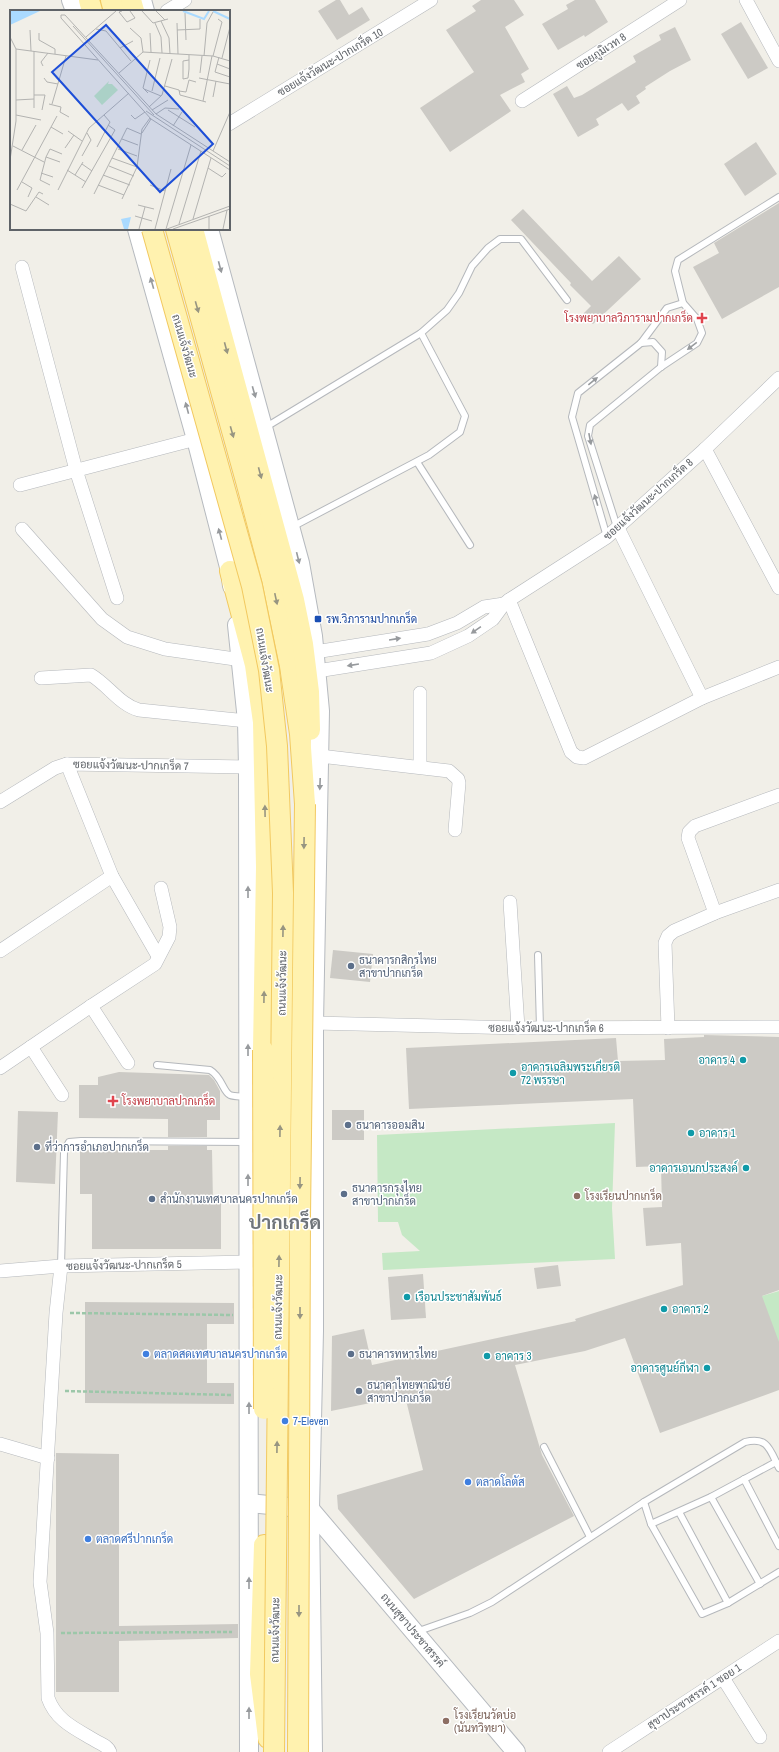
<svg xmlns="http://www.w3.org/2000/svg" width="779" height="1752" viewBox="0 0 779 1752" font-family="'Archivo Narrow',Sarabun,sans-serif">
	<rect width="100%" height="100%" fill="#f1efe8"/>
	<g fill="#c5e8c5">
		<polygon points="615,1123 612,1208 615,1259 383,1270 382,1253 420,1251 402,1235 398,1222 378,1222 377,1135"/>
		<polygon points="779,1291 779,1368 752,1299"/>
	</g>
	<g fill="#cccac5">
		<polygon points="336,0 340,0 349,15 362,7 370,20 337,40 318,11"/>
		<polygon points="481,0 514,0 524,15 505,27 529,69 521,74 525,82 500,95 511,111 450,152 420,108 474,72 446,30 476,11 472,6"/>
		<polygon points="575,0 595,0 608,22 585,37 584,35 558,50 542,24 568,9 566,5"/>
		<polygon points="741,22 768,68 748,79 721,34"/>
		<polygon points="675,27 691,60 670,71 645,87 646,89 636,96 640,103 628,111 622,103 596,119 599,125 578,137 553,94 567,86 574,98 582,95 636,62 633,56 661,40 659,35"/>
		<polygon points="756,142 777,174 745,196 724,164"/>
		<polygon points="779,203 779,287 722,319 693,267 719,253 714,243"/>
		<polygon points="523,209 592,281 619,256 641,279 593,324 583,314 591,306 570,285 571,283 511,220"/>
		<polygon points="333,950 373,954 370,982 330,978"/>
		<polygon points="704,1035 779,1037 779,1290 762,1296 779,1342 779,1390 660,1433 625,1338 585,1351 515,1365 542,1455 574,1516 414,1599 338,1509 337,1495 423,1470 405,1396 331,1411 332,1336 364,1329 372,1365 576,1321 575,1319 683,1285 681,1243 646,1246 643,1208 662,1207 661,1166 636,1167 633,1099 409,1109 406,1048 616,1038 618,1061 665,1060 664,1039 704,1037"/>
		<polygon points="119,1072 209,1075 214,1080 220,1091 220,1120 207,1120 207,1137 168,1137 168,1119 79,1118 79,1085 98,1085 98,1077"/>
		<rect x="332" y="1110" width="32" height="30"/>
		<polygon points="18,1111 58,1112 55,1184 16,1182"/>
		<polygon points="168,1146 207,1146 207,1150 212,1150 213,1204 221,1203 221,1249 92,1249 92,1194 80,1194 80,1150 168,1150"/>
		<polygon points="558,1265 561,1286 537,1289 534,1268"/>
		<polygon points="423,1274 426,1318 391,1320 388,1277"/>
		<polygon points="85,1302 234,1303 234,1324 207,1324 207,1383 234,1383 234,1404 85,1403"/>
		<polygon points="56,1453 119,1454 119,1626 238,1624 238,1638 119,1641 119,1692 56,1692"/>
	</g>
	<g fill="none" stroke-linecap="round" stroke-linejoin="round">
		<defs>
			<g id="lane">
				<polyline points="641,343 653,342 662,352 661,367"/>
				<polyline points="266,427 421,333 447,310 459,293 472,266 488,248 500,239 521,239 567,300"/>
				<polyline points="417,462 470,545"/>
				<polyline points="292,527 429,455 460,432 465,416 421,333"/>
				<polyline points="617,527 588,436 590,425 661,367 697,343 702,333 697,319 683,303 675,271 678,260 779,197"/>
				<polyline points="607,537 572,417 578,393 641,343 667,308 683,303"/>
				<polyline points="538,955 540,1028"/>
				<path d="M157,1065L210,1070C222,1077 223,1092 230,1095C235,1097 242,1096 247,1097"/>
				<polyline points="61,1266 64,1152 69,1142 81,1141 247,1142"/>
				<polyline points="544,1447 590,1537"/>
				<polyline points="744,1479 779,1546"/>
				<polyline points="711,1497 760,1584"/>
				<path d="M644,1502L745,1442C768,1436 770,1450 779,1468"/>
				<polyline points="679,1512 728,1603"/>
				<polyline points="651,1524 702,1614 728,1603 779,1572"/>
				<polyline points="416,1632 470,1613 492,1602 644,1502 651,1524 711,1497 776,1462"/>
			</g>
			<g id="street">
				<polyline points="746,0 779,61"/>
				<polyline points="167,11 185,0"/>
				<polyline points="522,101 680,0"/>
				<polyline points="229,124 431,0"/>
				<polyline points="22,267 76,470 117,598"/>
				<polyline points="705,449 779,588"/>
				<polyline points="20,485 196,439"/>
				<polyline points="618,528 702,698"/>
				<polyline points="22,529 102,619 127,637 165,649 242,660"/>
				<polyline points="509,600 571,752 577,757 584,758 702,698 779,667"/>
				<polyline points="315,652 428,634 457,623 484,607 504,604"/>
				<polyline points="317,671 431,653 468,636 493,619 504,604 509,600 607,537 705,449 779,378"/>
				<path d="M41,678L91,675C108,685 120,705 139,710L247,721"/>
				<polyline points="320,756 449,771 458,779 459,783 455,830"/>
				<polyline points="67,764 112,876 158,956"/>
				<polyline points="420,767 420,693"/>
				<polyline points="0,802 55,768 67,764 248,767"/>
				<polyline points="510,902 518,1028"/>
				<polyline points="715,913 688,838 689,832 695,826 779,795"/>
				<polyline points="0,951 112,876"/>
				<polyline points="91,1006 128,1063"/>
				<polyline points="314,1023 518,1028 779,1027"/>
				<polyline points="668,1028 665,943 668,936 674,931 715,913 779,890"/>
				<polyline points="31,1047 62,1095"/>
				<polyline points="0,1068 91,1006 155,964 169,937 170,927 161,888"/>
				<path d="M61,1266L56,1313L40,1582L47,1633L48,1698C56,1721 76,1729 96,1741C101,1744 108,1746 110,1752"/>
				<polyline points="0,1271 61,1266 248,1262"/>
				<polyline points="0,1444 48,1458"/>
				<polyline points="723,1678 760,1737"/>
				<polyline points="609,1752 779,1641"/>
			</g>
			<g id="secondary">
				<polyline points="71,0 75,11"/>
				<polyline points="142,0 145,11"/>
				<polyline points="137,229 196,439 230,571 232,586"/>
				<polyline points="209,229 300,563 313,636 320,711 314,1023 314,1331 310,1509 313,1752"/>
				<polyline points="237,625 247,721 248,767 249,1752"/>
				<polyline points="249,1503 310,1509 516,1752"/>
			</g>
			<g id="primary">
				<polyline points="89,0 92,11"/>
				<polyline points="111,0 114,11"/>
				<polyline points="131,0 134,11"/>
				<polyline points="176,229 246,481 272,579 290,666 300,734 305,804"/>
				<polyline points="193,229 294,600 303,644 309,692 310,730"/>
				<polyline points="230,571 255,665 263,722 266,867 263,1050"/>
				<polyline points="264,1545 260,1674 268,1738"/>
			</g>
		</defs>
		<use href="#lane" stroke="#b5b8bc" stroke-width="8"/>
		<use href="#street" stroke="#b5b8bc" stroke-width="14"/>
		<use href="#secondary" stroke="#b6babf" stroke-width="20"/>
		<use href="#primary" stroke="#f2c960" stroke-width="22"/>
		<g stroke="#9cc7a9" stroke-width="2.5" stroke-dasharray="4 2" stroke-linecap="butt">
			<polyline points="70,1313 233,1315"/>
			<polyline points="65,1391 232,1395"/>
			<polyline points="61,1633 232,1632"/>
		</g>
		<use href="#lane" stroke="#fff" stroke-width="6"/>
		<use href="#street" stroke="#fff" stroke-width="13"/>
		<use href="#secondary" stroke="#fff" stroke-width="18"/>
		<use href="#primary" stroke="#fff2af" stroke-width="20"/>
		<defs>
			<g id="primary-bridge">
				<polyline points="152,229 252,586 269,670 277,746 283,893 274,1752"/>
				<polyline points="263,1050 264,1409"/>
				<polyline points="298,1752 300,1217 305,804"/>
			</g>
		</defs>
		<use href="#primary-bridge" stroke="#f2c960" stroke-width="22" stroke-linecap="butt"/>
		<use href="#primary-bridge" stroke="#fff2af" stroke-width="20"/>
	</g>
	<defs><path id="oneway-solid" d="M-6-.8H1V-3.2L6.5 0L1 3.2V.8H-6Z"/></defs>
	<g fill="#979a9d">
		<use href="#oneway-solid" transform="translate(220 267) rotate(75)"/>
		<use href="#oneway-solid" transform="translate(152 283) rotate(-106)"/>
		<use href="#oneway-solid" transform="translate(692 346) rotate(143)"/>
		<use href="#oneway-solid" transform="translate(593 381) rotate(-39)"/>
		<use href="#oneway-solid" transform="translate(254 392) rotate(74)"/>
		<use href="#oneway-solid" transform="translate(187 408) rotate(-105)"/>
		<use href="#oneway-solid" transform="translate(590 439) rotate(79)"/>
		<use href="#oneway-solid" transform="translate(596 500) rotate(-107)"/>
		<use href="#oneway-solid" transform="translate(220 534) rotate(-105)"/>
		<use href="#oneway-solid" transform="translate(298 558) rotate(76)"/>
		<use href="#oneway-solid" transform="translate(476 630) rotate(145)"/>
		<use href="#oneway-solid" transform="translate(395 639) rotate(-9)"/>
		<use href="#oneway-solid" transform="translate(353 665) rotate(171)"/>
		<use href="#oneway-solid" transform="translate(320 784) rotate(92)"/>
		<use href="#oneway-solid" transform="translate(248 892) rotate(-90)"/>
		<use href="#oneway-solid" transform="translate(248 1050) rotate(-90)"/>
		<use href="#oneway-solid" transform="translate(248 1180) rotate(-90)"/>
		<use href="#oneway-solid" transform="translate(249 1408) rotate(-90)"/>
		<use href="#oneway-solid" transform="translate(249 1583) rotate(-90)"/>
		<use href="#oneway-solid" transform="translate(249 1713) rotate(-90)"/>
	</g>
	<g fill="#979581">
		<use href="#oneway-solid" transform="translate(197 307) rotate(74)"/>
		<use href="#oneway-solid" transform="translate(226 348) rotate(75)"/>
		<use href="#oneway-solid" transform="translate(232 432) rotate(74)"/>
		<use href="#oneway-solid" transform="translate(260 473) rotate(75)"/>
		<use href="#oneway-solid" transform="translate(276 599) rotate(78)"/>
		<use href="#oneway-solid" transform="translate(265 811) rotate(-91)"/>
		<use href="#oneway-solid" transform="translate(304 843) rotate(91)"/>
		<use href="#oneway-solid" transform="translate(283 931) rotate(-89)"/>
		<use href="#oneway-solid" transform="translate(264 997) rotate(-89)"/>
		<use href="#oneway-solid" transform="translate(280 1131) rotate(-89)"/>
		<use href="#oneway-solid" transform="translate(300 1183) rotate(91)"/>
		<use href="#oneway-solid" transform="translate(279 1261) rotate(-89)"/>
		<use href="#oneway-solid" transform="translate(300 1313) rotate(90)"/>
		<use href="#oneway-solid" transform="translate(277 1447) rotate(-89)"/>
		<use href="#oneway-solid" transform="translate(299 1611) rotate(90)"/>
	</g>
	<g fill="#e0444e" stroke="#fff" stroke-width="1.5">
		<path d="M700 312h4v4h4v4h-4v4h-4v-4h-4v-4h4z"/>
		<path d="M111 1095h4v4h4v4h-4v4h-4v-4h-4v-4h4z"/>
	</g>
	<rect fill="#1a4fb4" stroke="#fff" stroke-width="1.5" x="314" y="615" width="8" height="8" rx="2"/>
	<g fill="#5c6f8a" stroke="#fff" stroke-width="1.5">
		<circle cx="351" cy="966" r="4"/>
		<circle cx="348" cy="1125" r="4"/>
		<circle cx="37" cy="1147" r="4"/>
		<circle cx="344" cy="1194" r="4"/>
		<circle cx="152" cy="1199" r="4"/>
		<circle cx="351" cy="1354" r="4"/>
		<circle cx="359" cy="1391" r="4"/>
	</g>
	<g fill="#0f9aa8" stroke="#fff" stroke-width="1.5">
		<circle cx="743" cy="1060" r="4"/>
		<circle cx="513" cy="1073" r="4"/>
		<circle cx="691" cy="1133" r="4"/>
		<circle cx="746" cy="1168" r="4"/>
		<circle cx="407" cy="1297" r="4"/>
		<circle cx="664" cy="1309" r="4"/>
		<circle cx="487" cy="1356" r="4"/>
		<circle cx="707" cy="1368" r="4"/>
	</g>
	<g fill="#8d6e63" stroke="#fff" stroke-width="1.5">
		<circle cx="577" cy="1196" r="4"/>
		<circle cx="446" cy="1721" r="4"/>
	</g>
	<g fill="#3f7fe0" stroke="#fff" stroke-width="1.5">
		<circle cx="146" cy="1354" r="4"/>
		<circle cx="285" cy="1421" r="4"/>
		<circle cx="468" cy="1482" r="4"/>
		<circle cx="88" cy="1539" r="4"/>
	</g>
	<g text-anchor="middle" stroke-width="3" stroke-linejoin="round" paint-order="stroke">
		<g font-size="11" fill="#5f6368" stroke="#fff">
			<text transform="translate(601 51) rotate(-33)" y="4">ซอยภูมิเวท 8</text>
			<text transform="translate(330 62) rotate(-31)" y="4">ซอยแจ้งวัฒนะ-ปากเกร็ด 10</text>
			<text transform="translate(185 346) rotate(74)" y="4">ถนนแจ้งวัฒนะ</text>
			<text transform="translate(648 499) rotate(-42)" y="4">ซอยแจ้งวัฒนะ-ปากเกร็ด 8</text>
			<text transform="translate(265 660) rotate(81)" y="4">ถนนแจ้งวัฒนะ</text>
			<text transform="translate(131 765) rotate(1)" y="4">ซอยแจ้งวัฒนะ-ปากเกร็ด 7</text>
			<text transform="translate(282 983) rotate(-89)" y="4">ถนนแจ้งวัฒนะ</text>
			<text x="546" y="1032">ซอยแจ้งวัฒนะ-ปากเกร็ด 6</text>
			<text transform="translate(124 1265) rotate(-1)" y="4">ซอยแจ้งวัฒนะ-ปากเกร็ด 5</text>
			<text transform="translate(278 1307) rotate(-89)" y="4">ถนนแจ้งวัฒนะ</text>
			<text transform="translate(275 1630) rotate(-89)" y="4">ถนนแจ้งวัฒนะ</text>
			<text transform="translate(413 1630) rotate(50)" y="4">ถนนสุขาประชาสรรค์</text>
			<text transform="translate(694 1696) rotate(-33)" y="4">สุขาประชาสรรค์ 1 ซอย 1</text>
		</g>
		<g font-size="11" fill="#be3a42" stroke="#fff" text-anchor="end">
			<text x="693" y="322">โรงพยาบาลวิภารามปากเกร็ด</text>
			<text x="122" y="1105" text-anchor="start">โรงพยาบาลปากเกร็ด</text>
		</g>
		<g font-size="11" fill="#164399" stroke="#fff" text-anchor="start">
			<text x="326" y="623">รพ.วิภารามปากเกร็ด</text>
		</g>
		<g font-size="11" fill="#4e5e75" stroke="#fff" text-anchor="start">
			<text x="359" y="964">ธนาคารกสิกรไทย<tspan x="359" dy="13">สาขาปากเกร็ด</tspan></text>
			<text x="356" y="1129">ธนาคารออมสิน</text>
			<text x="45" y="1151">ที่ว่าการอำเภอปากเกร็ด</text>
			<text x="352" y="1192">ธนาคารกรุงไทย<tspan x="352" dy="13">สาขาปากเกร็ด</tspan></text>
			<text x="160" y="1203">สำนักงานเทศบาลนครปากเกร็ด</text>
			<text x="359" y="1358">ธนาคารทหารไทย</text>
			<text x="367" y="1389">ธนาคาไทยพาณิชย์<tspan x="367" dy="13">สาขาปากเกร็ด</tspan></text>
		</g>
		<g font-size="11" fill="#0d838f" stroke="#fff" text-anchor="start">
			<text x="735" y="1064" text-anchor="end">อาคาร 4</text>
			<text x="521" y="1071">อาคารเฉลิมพระเกียรติ<tspan x="521" dy="13">72 พรรษา</tspan></text>
			<text x="699" y="1137">อาคาร 1</text>
			<text x="738" y="1172" text-anchor="end">อาคารเอนกประสงค์</text>
			<text x="415" y="1301">เรือนประชาสัมพันธ์</text>
			<text x="672" y="1313">อาคาร 2</text>
			<text x="495" y="1360">อาคาร 3</text>
			<text x="699" y="1372" text-anchor="end">อาคารศูนย์กีฬา</text>
		</g>
		<g font-size="11" fill="#785e54" stroke="#fff" text-anchor="start">
			<text x="585" y="1200">โรงเรียนปากเกร็ด</text>
			<text x="454" y="1719">โรงเรียนวัดบ่อ<tspan x="454" dy="13">(นันทวิทยา)</tspan></text>
		</g>
		<g font-size="11" fill="#366cbe" stroke="#fff" text-anchor="start">
			<text x="154" y="1358">ตลาดสดเทศบาลนครปากเกร็ด</text>
			<text x="293" y="1425">7-Eleven</text>
			<text x="476" y="1486">ตลาดโลตัส</text>
			<text x="96" y="1543">ตลาดศรีปากเกร็ด</text>
		</g>
		<g font-size="19" font-weight="bold" fill="#70757a" stroke="#fff">
			<text x="285" y="1229">ปากเกร็ด</text>
		</g>
	</g>
	<g transform="translate(10 10)">
		<rect width="220" height="220" fill="#f1efe8"/>
		<path d="M99,71L98,74H102L108,80L92,95L84,86Z" fill="#c5e8c5"/>
		<path d="M0,1H30L0,15ZM121,207L118,219H114L111,209Z" fill="#aadaff"/>
		<path fill="none" stroke="#aadaff" stroke-width="2" d="M173,1L194,9L199,1M203,1L220,9"/>
		<path fill="none" stroke="#b3b3b1" stroke-width="1" d="M112,1L109,2L117,12L125,8L120,1M132,1L143,13L158,9M146,1L155,10M175,3L176,30M151,11L159,28L160,44M145,13L151,27L152,43M167,13L168,44M63,16L144,105M120,18L131,28L133,42M86,19L96,21L121,51M20,20L21,41M167,20L190,19V9M29,23V30L45,39V44M140,23L141,42M0,27L6,39M76,27L106,1M110,38L123,31M6,39L88,50M24,41V98M194,46L197,13L203,2M203,46L212,12L208,9M209,47L205,62L220,67M212,48L220,17M179,50L173,51V69L178,68L179,59V45M207,54L220,59M33,56L31,52L38,43M109,63L133,42L203,46L220,51M190,63L192,46M34,68L37,72L48,74M189,68L220,74M155,76L169,80L170,85L196,92M134,79L151,86M142,81L150,48M169,81L176,82L179,70L186,72M138,83L133,78L140,50M24,85H35L32,100M203,87L206,71M6,90L24,89M193,91L202,46M39,94L51,97L50,102L59,107M42,94L56,46M139,97L152,85L162,49M142,100L158,90M158,100L185,117M136,101L220,156M146,104L155,98L169,99M6,105L31,110M121,105L125,109L135,102M163,116L172,102M41,117L53,124M58,121L72,131M132,123L141,109M112,129L128,135M3,136L34,152M87,137L100,112L94,105M55,138L64,125M108,139L127,146M12,140L26,115M203,141L220,102M72,146L81,130L77,123M36,147L50,152M102,148L127,157M0,150L6,111V39M220,152L146,104L55,5H51V8L141,109L220,160M72,154L82,161M99,156L124,166M198,158L212,167L216,163M57,160L76,172M31,163L43,167M65,165L73,152M93,165L120,175M12,172L22,178L18,187M40,175L30,170L36,147L40,139L52,144M88,175L114,185M140,175L155,181M72,178L105,120L98,115M7,180L47,106M48,180L79,118L119,83M84,184L117,118L131,124M26,187L39,195M112,189L127,157L132,119L140,108M0,194L16,201L29,182L33,184M128,195L144,199M125,206L142,211M183,209L201,148M169,214L191,141M129,219L135,197M145,219L161,159M156,219L181,135M157,219L220,196M163,219L220,199M199,219V206M213,219L217,200"/>
		<path fill="#1d4ed8" fill-opacity="0.15" stroke="#1d4ed8" stroke-width="2" d="M96,15L203,134L150,182L42,62Z"/>
		<rect width="220" height="220" fill="none" stroke="#5f6368" stroke-width="2"/>
	</g>
</svg>
